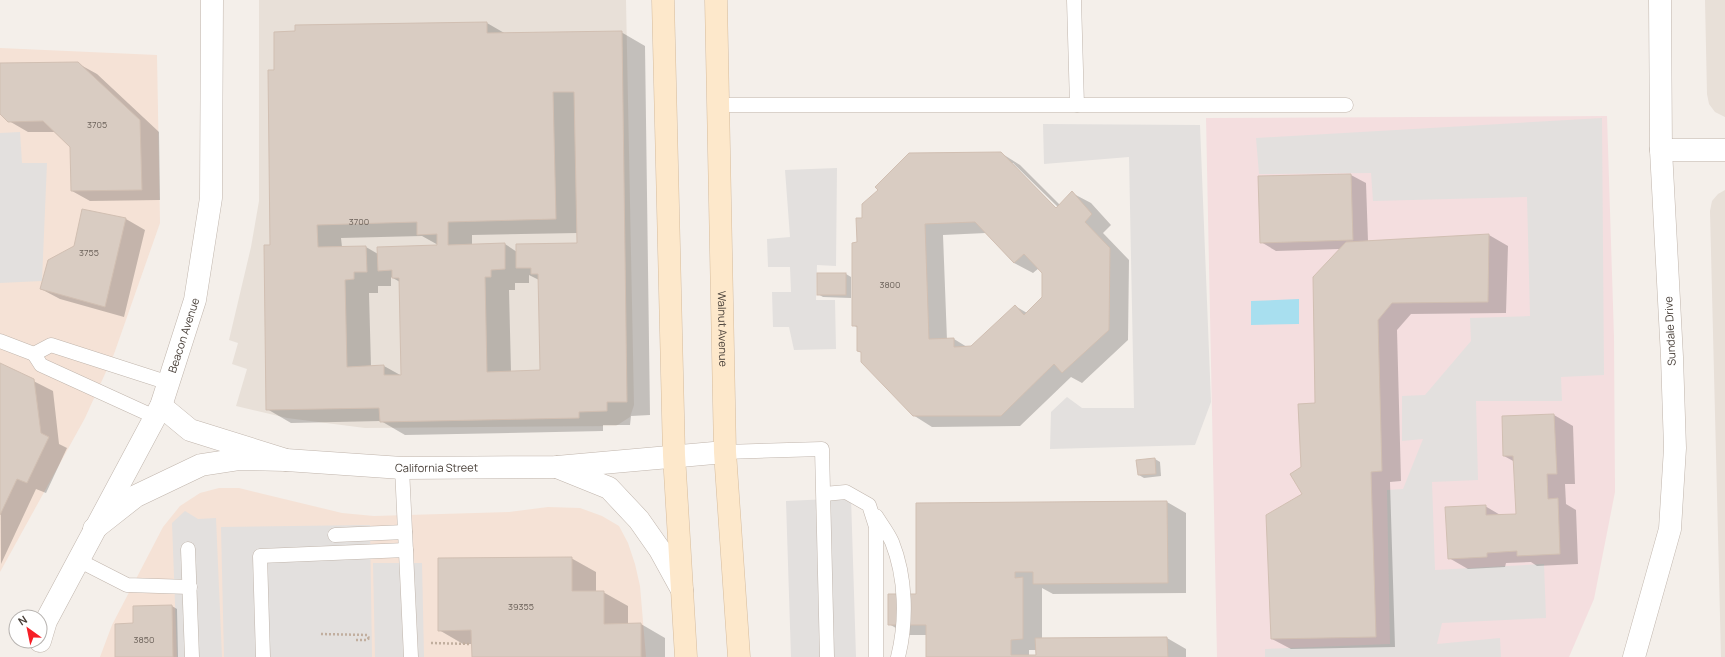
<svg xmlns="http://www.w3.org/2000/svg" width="1725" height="657" viewBox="0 0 1725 657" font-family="Manrope,sans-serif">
	<rect width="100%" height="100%" fill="#f4efea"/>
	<g fill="#e8e0d8">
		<polygon points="259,0 626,0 634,405 630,417 616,426 365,428 287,418 236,406 247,369 232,364 238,343 229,340 251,247 259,201"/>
		<polygon points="1705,0 1725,0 1725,117 1715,112 1709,104 1707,94"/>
		<polygon points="1725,190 1725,657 1721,657 1710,211 1712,201 1718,194"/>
	</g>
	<g fill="#f5e2d6">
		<polygon points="0,48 157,55 160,223 114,354 85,418 0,572"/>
		<polygon points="219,488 239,488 342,513 374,516 509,512 548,507 580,508 602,516 619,526 628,543 635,564 640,586 646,657 100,657 112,625 163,527 180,506 200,493"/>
	</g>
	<polygon fill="#f4dedf" points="1607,116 1614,337 1615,492 1594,599 1569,657 1217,657 1206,118"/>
	<g fill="#e3e0de">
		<polygon points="1602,118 1604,375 1561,377 1562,401 1476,401 1478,480 1432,482 1435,570 1544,564 1546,618 1442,623 1437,644 1500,638 1501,657 1265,657 1265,649 1390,644 1387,490 1403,489 1423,439 1402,441 1402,396 1425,395 1471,341 1470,318 1530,316 1527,197 1373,201 1371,173 1259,174 1256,138"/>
		<polygon points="1043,124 1200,125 1211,402 1195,445 1050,449 1051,412 1067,397 1082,408 1134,408 1129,157 1044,164"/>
		<polygon points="20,132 22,163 47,163 42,281 0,283 0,133"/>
		<polygon points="837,168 836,266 817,265 816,300 835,300 836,349 794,350 789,327 773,327 772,292 791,292 790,267 768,267 767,239 790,237 785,170"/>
		<polygon points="851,498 856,657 791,657 786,501"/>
		<polygon points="185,511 198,519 216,518 222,657 177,657 172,523"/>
		<polygon points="370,525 372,657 224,657 221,527"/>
		<polygon points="373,563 422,563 424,657 375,657"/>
	</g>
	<polygon fill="#a8dfef" points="1299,299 1299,324 1251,325 1251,301"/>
	<g fill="#0003" fill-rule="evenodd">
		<path d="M487,23L506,34L621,32L645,46L650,415L631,416L630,425H603V431L405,435L381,421L291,423L267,409L275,71ZM578,233V243L517,252L505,244L472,245V235ZM422,236L440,246L378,254L366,247H342L341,238ZM529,275L539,280L541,371L511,372L509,290H515V283H529ZM391,277L400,282L402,376L384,366L371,367L369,293H378V286H391Z"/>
		<polygon points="77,63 97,74 159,132 160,200 90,201 72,191 71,147 55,132 28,132 9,121 0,113 0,64"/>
		<path d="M1001,153L1020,165L1060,205L1072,193L1091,203L1111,225L1103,233L1129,260L1128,340L1082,383L1071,377L1020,426L932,427L913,415L862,353L858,350V328L853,325L858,243L863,219ZM1010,163H1013L1061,210L1059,212ZM986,233L1014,263L1033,273L1039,268L1043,272V297L1027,313L1015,306L972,347H967L954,339L947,340L943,235Z"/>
		<polygon points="1351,175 1366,183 1368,241 1489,235 1508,246 1506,313 1411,314 1397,330 1401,481 1390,482 1395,647 1291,649 1272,639 1303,494 1302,468 1316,404 1340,249 1276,251 1261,242"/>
		<polygon points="83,210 126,219 145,230 124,317 60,299 41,289 75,247"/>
		<polygon points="846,274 851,277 851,298 823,297 818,294"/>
		<polygon points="0,364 53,391 59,444 67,448 46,493 36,489 1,564"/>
		<polygon points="1554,415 1573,426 1575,484 1565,484 1566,504 1576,510 1578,564 1537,566 1531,562 1506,563 1505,567 1468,569 1449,558 1485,506 1502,516 1517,515 1515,462 1504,456 1503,417"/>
		<polygon points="1155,459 1160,462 1161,476 1144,478 1139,475"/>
		<path d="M1167,502L1186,513V593L1053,594L1042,588V639L1167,638L1186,649V657H927V635H908L889,624L917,595ZM1029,650H1037V656H1029Z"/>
		<polygon points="571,558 596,572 596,592 603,592 628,606 628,624 641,624 665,638 665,657 473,657 472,644 463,644 439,630"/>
		<polygon points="172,606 177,609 178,657 116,657 134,624 134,607"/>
	</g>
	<g fill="#d9ccc2" stroke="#d1bfb2" fill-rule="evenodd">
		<path d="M487,22V33L622,31L627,402H607V411L579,412V418L380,422L379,408L266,410L264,245H270L268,70H274V32L295,31V25ZM553,92H574L577,243L516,244V268H531V274H538L540,370L487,372L485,277H491V270L505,269V243L448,245V222L556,219ZM417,222V235L437,234V245L377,247L378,271L392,270V278H399L401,375H384V365L347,367L345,280L354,279V272H367L366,246L318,247L317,225Z"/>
		<polygon points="78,62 140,120 142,190 71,191 70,147 43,121 8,122 0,114 0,63"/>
		<path d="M1001,152L1056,208L1072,191L1092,214L1085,222L1110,248L1109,330L1062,373L1054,364L1001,416H913L861,362V352L857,351V326H852V243L857,242L856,218H862V204L878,190L875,187L909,153ZM975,222L1014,263L1024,254L1042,273V297L1024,315L1015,305L971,346L954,347V338L929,339L925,224Z"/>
		<polygon points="1351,174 1353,240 1260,243 1258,176"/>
		<polygon points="82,209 126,218 105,307 40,289 48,260 74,246"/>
		<polygon points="1489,234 1488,302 1392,303 1378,320 1382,471 1371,472 1376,637 1271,639 1266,515 1302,494 1290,474 1301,467 1298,404 1315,403 1313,277 1346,242"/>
		<rect x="817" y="273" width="29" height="22"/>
		<polygon points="0,363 34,379 41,433 49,437 27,483 17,479 0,515"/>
		<polygon points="1554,414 1557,474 1547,474 1548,499 1558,498 1560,554 1517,556 1517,551 1487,553 1487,557 1448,559 1445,507 1486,505 1486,515 1516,514 1513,456 1503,456 1502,416"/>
		<polygon points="1155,458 1156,474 1138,475 1136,460"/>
		<polygon points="1167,501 1168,583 1033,584 1033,572 1015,572 1015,578 1023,577 1023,639 1011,640 1011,655 1036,655 1035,638 1167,637 1168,657 926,657 926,625 888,625 888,594 916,594 916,503"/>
		<polygon points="572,557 572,591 604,591 604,624 641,623 641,657 472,657 471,630 438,631 438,558"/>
		<polygon points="172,605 173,657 115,657 115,624 133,623 133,606"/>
	</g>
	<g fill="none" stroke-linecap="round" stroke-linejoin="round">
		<defs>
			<g id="service">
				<polyline points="1074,0 1077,105"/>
				<polyline points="718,105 1346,105"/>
				<polyline points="0,341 34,354"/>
				<polyline points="155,417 41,365 34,354 51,345 169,383"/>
				<polyline points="725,452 822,449 827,657"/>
				<polyline points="402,468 411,657"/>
				<polyline points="824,494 846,492 869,505 876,527 876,657"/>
				<path d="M876,516C881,524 888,533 892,542C906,577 907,621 898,657"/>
				<polyline points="335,535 405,532"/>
				<polyline points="188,549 192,657"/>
				<polyline points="78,560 127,585 190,587"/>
				<polyline points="263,657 260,556 406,550"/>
			</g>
			<g id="minor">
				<polyline points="1661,150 1725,150"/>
				<path id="s1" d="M161,406L190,430L286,460L402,468L557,467L725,452"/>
				<path id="s2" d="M40,641L46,621L161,406L195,300L211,198L212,0"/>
				<polyline points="1634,657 1670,529 1675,448 1672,357 1661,150 1660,0"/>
			</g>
			<g id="tertiary">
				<polyline points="557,467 609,488 639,520 660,550 682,590"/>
				<polyline points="94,529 136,496 201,465 240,459 286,460"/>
			</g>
			<g id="secondary">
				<polyline points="663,0 674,455 686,657"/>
				<path id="s3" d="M716,0L725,452L739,657"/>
			</g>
		</defs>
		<use href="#service" stroke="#c0b5ac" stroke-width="15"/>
		<use href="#minor" stroke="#c0b5ac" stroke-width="23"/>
		<use href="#tertiary" stroke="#c0b5ac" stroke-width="23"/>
		<use href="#secondary" stroke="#d6bc9d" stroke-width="23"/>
		<g stroke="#c1ae9e" stroke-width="2.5" stroke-dasharray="2 2" stroke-linecap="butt">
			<polyline points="321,634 367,635 369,638"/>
			<polyline points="356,640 367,640 369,638"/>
			<polyline points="431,643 471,644"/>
		</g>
		<use href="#service" stroke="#fff" stroke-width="14"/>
		<use href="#minor" stroke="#fff" stroke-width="22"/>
		<use href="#tertiary" stroke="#fff" stroke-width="22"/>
		<use href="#secondary" stroke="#fde8cb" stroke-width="22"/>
	</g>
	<g text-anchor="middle" stroke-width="3" stroke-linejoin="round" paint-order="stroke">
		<g font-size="9" fill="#6c625a">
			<text x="97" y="128">3705</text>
			<text x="359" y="225">3700</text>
			<text x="89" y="256">3755</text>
			<text x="890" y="288">3800</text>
			<text x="521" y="610">39355</text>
			<text x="144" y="643">3850</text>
		</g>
		<g font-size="11" fill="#483f38" stroke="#fff">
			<text dy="4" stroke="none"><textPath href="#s3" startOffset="329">Walnut Avenue</textPath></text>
			<text transform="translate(1670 331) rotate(-93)" y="4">Sundale Drive</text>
			<text dy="4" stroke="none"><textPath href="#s2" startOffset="339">Beacon Avenue</textPath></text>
			<text dy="4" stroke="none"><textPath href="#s1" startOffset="289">California Street</textPath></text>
		</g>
	</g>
	<g transform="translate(28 629) rotate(327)"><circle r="19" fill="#ffffff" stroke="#b6b2af"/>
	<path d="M0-3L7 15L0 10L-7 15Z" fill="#f61f27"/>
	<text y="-6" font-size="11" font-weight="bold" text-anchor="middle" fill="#483f38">N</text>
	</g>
</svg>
